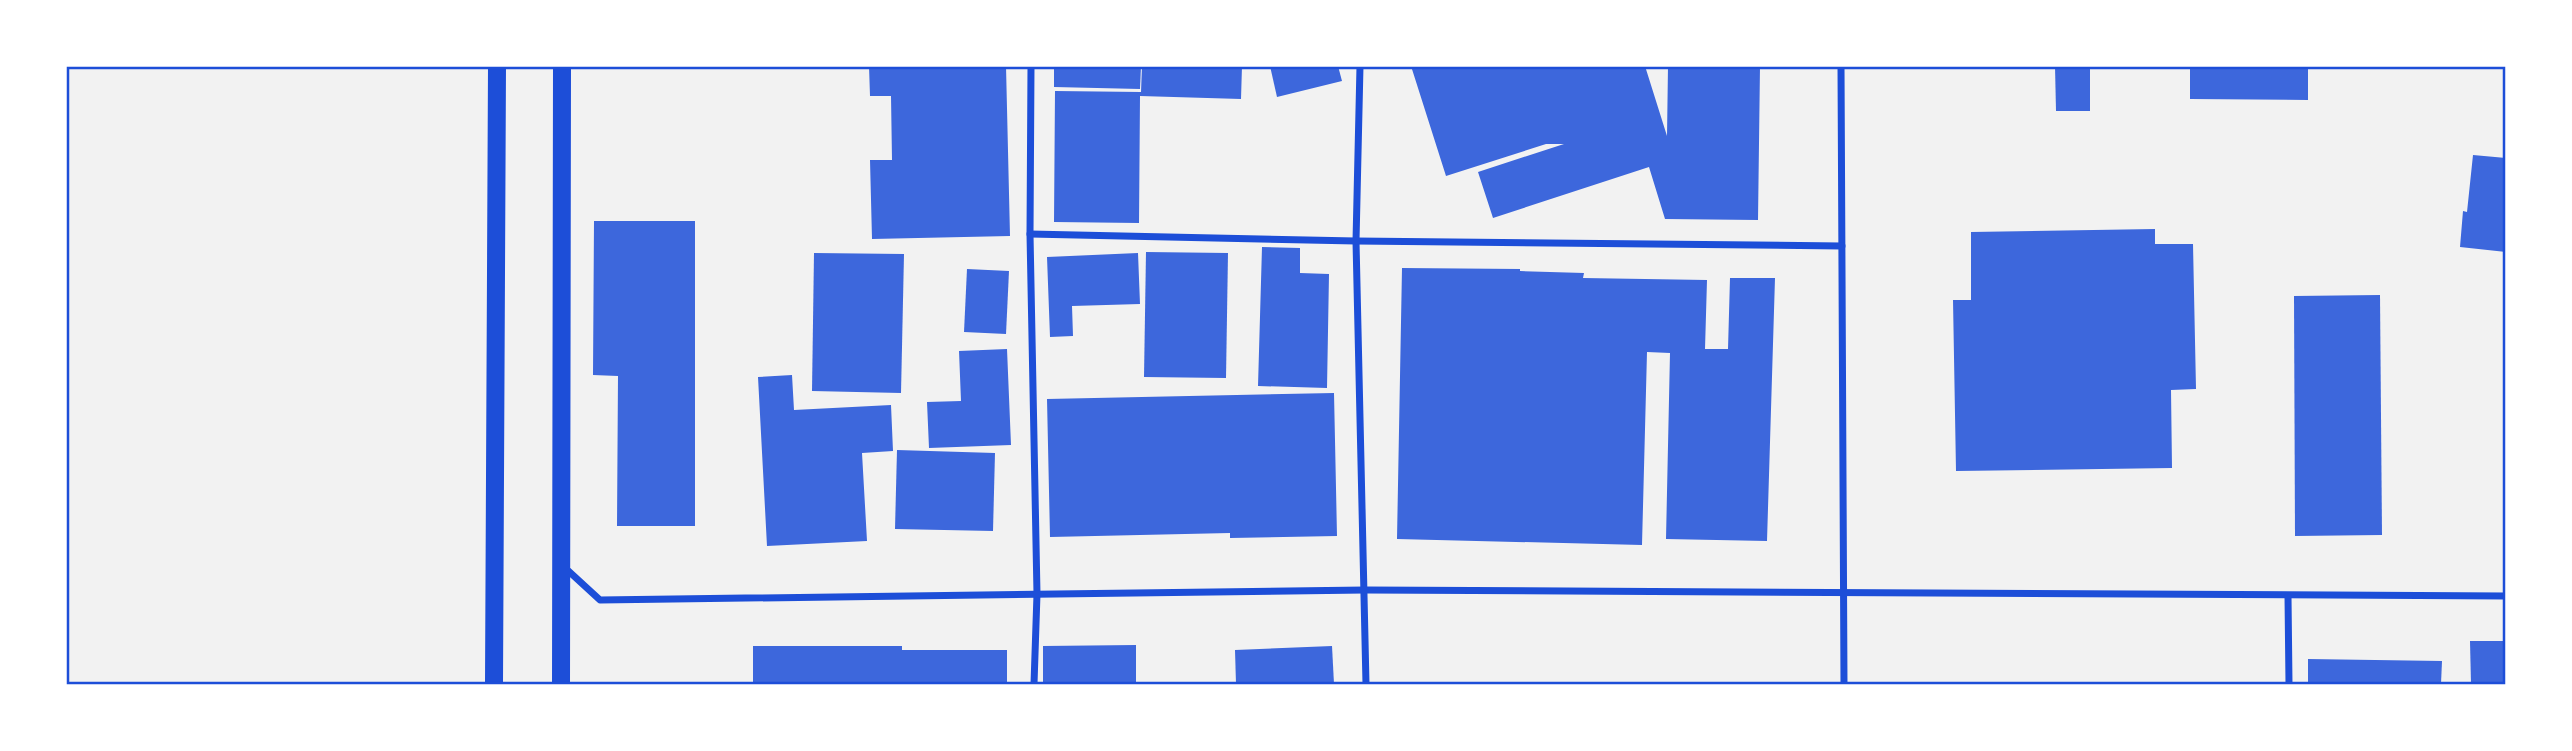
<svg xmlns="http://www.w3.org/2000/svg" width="2572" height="751" viewBox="0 0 2572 751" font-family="'IBM Plex Sans',sans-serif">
	<rect width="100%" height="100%" fill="#f2f2f2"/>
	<g fill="#3d67dc">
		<polygon points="869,66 1006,66 1010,236 872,239 870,160 892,160 891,96 870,96"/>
		<polygon points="1054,66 1141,66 1140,89 1054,87"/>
		<polygon points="1142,66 1242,66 1241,99 1140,96 1139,223 1054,222 1055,91 1141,92"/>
		<polygon points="1270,66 1338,66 1342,81 1277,97"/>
		<polygon points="1411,66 1645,66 1667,136 1668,66 1760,66 1758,220 1665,219 1649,167 1493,218 1478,172 1564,144 1546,144 1446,176"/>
		<polygon points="2055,66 2090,66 2090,111 2056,111"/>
		<polygon points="2190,66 2308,66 2308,100 2190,99"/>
		<polygon points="2473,155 2506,158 2506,252 2460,247 2463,211 2467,212"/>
		<polygon points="594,221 695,221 695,526 617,526 618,376 593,375"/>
		<polygon points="2155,229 2155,244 2193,244 2196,389 2171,390 2172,468 1956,471 1953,300 1971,300 1971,232"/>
		<polygon points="1262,247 1300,248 1300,273 1329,274 1327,388 1258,386"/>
		<polygon points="1146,252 1228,253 1226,378 1144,377"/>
		<polygon points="814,253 904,254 901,393 812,391"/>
		<polygon points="1138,253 1140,304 1072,306 1073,336 1050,337 1047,257"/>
		<polygon points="1402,268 1520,269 1520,271 1584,273 1583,278 1707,280 1705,349 1728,349 1730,278 1775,278 1767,541 1666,539 1670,353 1647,352 1642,545 1397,539"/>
		<polygon points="967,269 1009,271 1006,334 964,332"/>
		<polygon points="2380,295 2382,535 2295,536 2294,296"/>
		<polygon points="1007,349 1011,445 929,448 927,402 961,401 959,351"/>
		<polygon points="792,375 794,410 891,405 893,451 862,453 867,541 767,546 758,377"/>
		<polygon points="1334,393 1337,536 1230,538 1230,533 1050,537 1047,399"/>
		<polygon points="897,450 995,453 993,531 895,529"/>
		<polygon points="2470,641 2506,641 2506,684 2471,684"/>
		<polygon points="1136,645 1136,684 1043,684 1043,646"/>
		<polygon points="753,646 902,646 902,650 1007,650 1007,684 753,684"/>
		<polygon points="1332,646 1334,684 1236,684 1235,650"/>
		<polygon points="2308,659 2442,661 2441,684 2308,684"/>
	</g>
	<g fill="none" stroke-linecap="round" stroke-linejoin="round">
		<g stroke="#1d4ed8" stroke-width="7">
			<polyline points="1031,66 1030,234 1037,594 1034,684"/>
			<polyline points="1360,66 1356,241 1366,684"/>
			<polyline points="1841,66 1844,684"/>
			<polyline points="1030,234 1356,241 1842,246"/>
			<polyline points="563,566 600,600 1365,590 2506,596"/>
			<polyline points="2288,596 2289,684"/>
		</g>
		<g stroke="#1d4ed8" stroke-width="18">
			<polyline points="494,684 497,66"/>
			<polyline points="561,684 562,66"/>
		</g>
	</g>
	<rect width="2572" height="751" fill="none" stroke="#ffffff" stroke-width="136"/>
	<rect x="68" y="68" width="2436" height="615" fill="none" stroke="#1d4ed8" stroke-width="2.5"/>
</svg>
